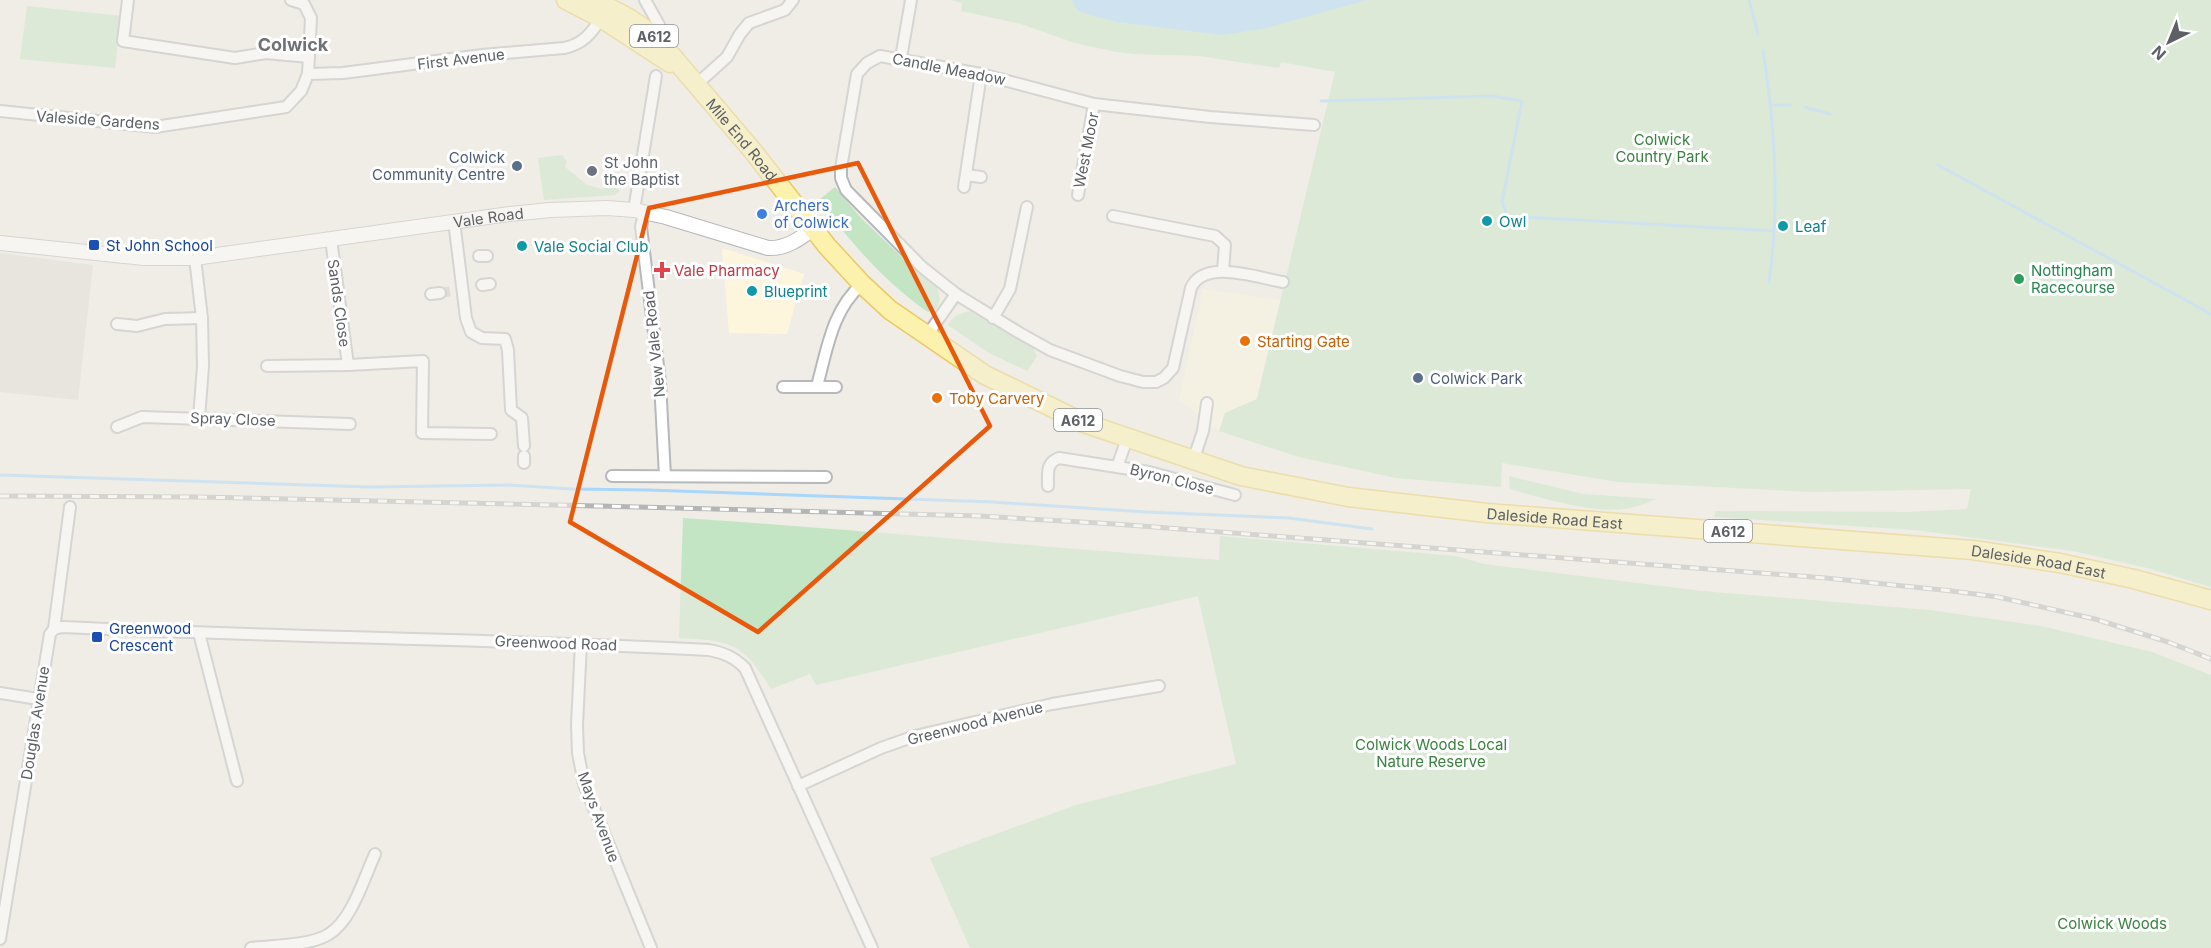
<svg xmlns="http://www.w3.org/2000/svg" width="2211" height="948" font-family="Inter,sans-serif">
<rect width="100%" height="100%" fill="#efede5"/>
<g fill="#fdf6dd">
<path d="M722 248 804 274 787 334 729 333Z"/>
<path d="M1203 289 1280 300 1256 399 1225 413 1219 431 1179 400Z"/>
</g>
<path fill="#dfdcd4" d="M0 253 93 265 78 400 0 392Z"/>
<g fill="#c3e5c4">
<path d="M950 0H2211V587L2147 568 2073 551 1915 530 1714 517 1716 511 1908 512 1967 509 1971 489 1813 492 1618 482 1502 463 1501 487 1396 478 1299 457 1219 431 1225 413 1257 399 1335 72 1281 62 1279 68 1199 56 1134 54 1117 52 1075 43 1021 24 961 11 962 3Z"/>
<path d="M27 6 121 16 115 68 20 59Z"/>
<path d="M562 155 567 162 565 167 587 185 602 189 609 185 620 190 615 195 544 200 538 158Z"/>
<path d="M835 187 862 219 914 269 937 287 940 300 936 309 928 312C888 285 846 239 820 199Z"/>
<path d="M972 311 1033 348 1037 356 1027 371 987 352 948 325C954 315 961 312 972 311Z"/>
<path d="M1509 476 1583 494 1656 499C1649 502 1642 505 1634 507 1598 516 1545 499 1510 489Z"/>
<path d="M683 518C862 530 1040 547 1219 560L1220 536 1456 556 1484 564 1702 591 1929 610 2041 626 2152 652 2211 675V948H970L930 858 1076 805 1236 764 1198 596 816 685 810 674 771 689C742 642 732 641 679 638Z"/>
</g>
<path fill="#a9d6fc" d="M1072 0H1367L1262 29 1221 35 1117 22 1080 12 1075 7Z"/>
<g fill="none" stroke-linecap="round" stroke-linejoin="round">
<g stroke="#a9d6fc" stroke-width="3">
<path d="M1749 0 1758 34"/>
<path d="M1763 50C1775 126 1780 206 1769 282"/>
<path d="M1321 101 1492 96 1522 101 1502 202 1508 216 1774 231"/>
<path d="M1770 105H1790"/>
<path d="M1805 107 1830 114"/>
<path d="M1938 165 2211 314"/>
<path d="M0 475 370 487 509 485 572 489 648 490 993 502 1146 512 1289 518 1372 529"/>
</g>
<path stroke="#cacac5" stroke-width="10" stroke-dasharray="10 5" stroke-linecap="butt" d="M440 293 452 291"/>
<defs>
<g id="minor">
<path d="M128 0 123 41 235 58 266 53 309 57"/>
<path d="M645 0 659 25"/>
<path d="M901 58 911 0"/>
<path d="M308 74 343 73 482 55 564 48C583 44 591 34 601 18"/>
<path d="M697 84 727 57 740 34 749 23 785 10 793 0"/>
<path d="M0 111 155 127 286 107 301 91 308 74 311 18 304 4 291 0"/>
<path d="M966 175 981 177"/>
<path d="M964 187 981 74"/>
<path d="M1078 195 1094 104"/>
<path d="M634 210 656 76"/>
<path d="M644 212 641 227 660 382 665 476"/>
<path d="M1113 216 1215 236 1225 245 1223 271"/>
<path d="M454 221 466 318 471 332 482 338 505 339 508 350 511 410 522 418 524 446"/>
<path d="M331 239 348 365 423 361 422 433 491 434"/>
<path d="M479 256H487"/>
<path d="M195 258 202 318 203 366 199 418"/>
<path d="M1283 282C1258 278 1204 258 1191 288L1173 368 1164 378 1156 382H1143L1120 376 1050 350 1018 332 956 294 922 267 846 190 841 178V168L857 74 867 63 880 56 981 74 1094 104 1210 117 1314 125"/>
<path d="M482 285 490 284"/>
<path d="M431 294 440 293"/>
<path d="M993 318 1010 289 1027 207"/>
<path d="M117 324 137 326 165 319 202 318"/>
<path d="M926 337 956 294"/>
<path d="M267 366 348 365"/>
<path d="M817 386C827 350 832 310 862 284"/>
<path d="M783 387H836"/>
<path d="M117 427 142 417 350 424"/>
<path d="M524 456V463"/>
<path d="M1193 461 1203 431 1207 403"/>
<path d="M1117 467 1127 439"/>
<path d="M612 476 826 477"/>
<path d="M1048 486C1048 472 1046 463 1059 458L1149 472 1235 495"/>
<path d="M54 629 62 627C278 637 494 639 709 650 724 653 734 657 745 668L872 948"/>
<path d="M199 633 237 781"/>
<path d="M581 643 577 725 578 753 584 784 651 948"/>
<path d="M0 693 38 699"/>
<path d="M798 786 881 748 915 736 1052 704 1159 686"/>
<path d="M0 939 50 634 54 629 70 507"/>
<path d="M251 948C272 945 311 946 329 934 352 920 364 878 375 854"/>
</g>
<g id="tertiary">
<path id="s1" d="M0 243 144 258H195L510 214 550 210 607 208 634 210 666 217 768 248C786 249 799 239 813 229"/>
</g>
<g id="primary">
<path d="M566 0 601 18 670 63"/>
<path id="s2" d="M594 0 627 17 655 36 752 150 827 246 862 284 890 310 985 375 1084 423 1241 476 1348 497 1487 513 1973 550 2060 563 2134 579 2211 600"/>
</g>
</defs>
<use href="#minor" stroke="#b6b8bc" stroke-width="14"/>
<use href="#tertiary" stroke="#b6b8bc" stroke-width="16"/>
<use href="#primary" stroke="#ecc961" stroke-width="21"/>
<use href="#minor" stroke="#fff" stroke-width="10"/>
<use href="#tertiary" stroke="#fff" stroke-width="14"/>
<use href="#primary" stroke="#fcf1ad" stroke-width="18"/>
<defs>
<path id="rail" d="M0 496 198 497 598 506 980 516 1115 524 1826 578 1952 591 1998 597 2095 619 2168 642 2211 659"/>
</defs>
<use href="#rail" stroke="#b4b5b5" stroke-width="5"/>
<use href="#rail" stroke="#fff" stroke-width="3" stroke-dasharray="9" stroke-linecap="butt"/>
</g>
<path d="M0 0H2211V948H0ZM858 163 990 426 758 632 570 522 649 208Z" fill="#efede5" fill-opacity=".55" fill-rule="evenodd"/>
<path fill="none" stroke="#e8590c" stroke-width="4.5" stroke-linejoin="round" d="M858 163 990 426 758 632 570 522 649 208Z"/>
<g fill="#5c6f8a" stroke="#fff" stroke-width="2">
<circle cx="517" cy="166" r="6"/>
<circle cx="1418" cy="378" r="6"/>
</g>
<circle fill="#6b7280" stroke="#fff" stroke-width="2" cx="592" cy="171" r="6"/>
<circle fill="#3f7fe0" stroke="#fff" stroke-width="2" cx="762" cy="214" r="6"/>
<g fill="#0f9aa8" stroke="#fff" stroke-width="2">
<circle cx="1487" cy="221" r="6"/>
<circle cx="1783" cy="226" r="6"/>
<circle cx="522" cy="246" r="6"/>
<circle cx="752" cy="291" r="6"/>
</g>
<g fill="#1a4fb4" stroke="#fff" stroke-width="2">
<rect x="88" y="239" width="12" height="12" rx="3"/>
<rect x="91" y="631" width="12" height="12" rx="3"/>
</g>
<path fill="#e0444e" stroke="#fff" stroke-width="2" d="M659 261h6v6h6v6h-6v6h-6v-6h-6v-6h6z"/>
<circle fill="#2e9e5b" stroke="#fff" stroke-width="2" cx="2019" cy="279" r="6"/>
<g fill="#e8710a" stroke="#fff" stroke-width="2">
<circle cx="1245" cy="341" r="6"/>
<circle cx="937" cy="398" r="6"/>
</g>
<g text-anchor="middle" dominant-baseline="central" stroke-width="6" stroke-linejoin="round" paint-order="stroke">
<g fill="#fff" stroke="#8e9093" stroke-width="1.5">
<rect x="630" y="25" width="48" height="22" rx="4.5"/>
<rect x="1054" y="409" width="48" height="22" rx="4.5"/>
<rect x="1704" y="520" width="48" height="22" rx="4.5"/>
</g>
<g font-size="14" font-weight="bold" fill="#5d6165">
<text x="654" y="36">A612</text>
<text x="1078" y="420">A612</text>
<text x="1728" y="531">A612</text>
</g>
<g font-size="15" fill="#5d6165" stroke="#fff">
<text transform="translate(461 59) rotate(-7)">First Avenue</text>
<text transform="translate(949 69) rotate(11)">Candle Meadow</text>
<text transform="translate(98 120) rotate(4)">Valeside Gardens</text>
<text stroke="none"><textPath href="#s2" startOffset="206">Mile End Road</textPath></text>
<text transform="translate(1086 150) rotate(-79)">West Moor</text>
<text stroke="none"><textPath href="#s1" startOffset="492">Vale Road</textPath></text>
<text transform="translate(339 303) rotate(82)">Sands Close</text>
<text transform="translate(654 344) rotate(-96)">New Vale Road</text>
<text transform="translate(233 419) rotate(2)">Spray Close</text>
<text transform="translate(1172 479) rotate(14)">Byron Close</text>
<text stroke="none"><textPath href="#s2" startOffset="1140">Daleside Road East</textPath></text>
<text stroke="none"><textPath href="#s2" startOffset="1626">Daleside Road East</textPath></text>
<text transform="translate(556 643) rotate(2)">Greenwood Road</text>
<text transform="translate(35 723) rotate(-81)">Douglas Avenue</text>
<text transform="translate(975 723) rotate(-14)">Greenwood Avenue</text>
<text transform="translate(599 817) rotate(70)">Mays Avenue</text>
</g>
<g font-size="15" fill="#38823d" stroke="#fff">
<text x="1662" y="139">Colwick<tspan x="1662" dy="17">Country Park</tspan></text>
<text x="1431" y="744">Colwick Woods Local<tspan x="1431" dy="17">Nature Reserve</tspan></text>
<text x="2112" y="923">Colwick Woods</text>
</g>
<g font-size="15" fill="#4e5e75" stroke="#fff" text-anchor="end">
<text x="505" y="157">Colwick<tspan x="505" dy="17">Community Centre</tspan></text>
<text x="1430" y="378" text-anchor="start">Colwick Park</text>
</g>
<g font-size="15" fill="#5b616d" stroke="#fff" text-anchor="start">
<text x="604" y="162">St John<tspan x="604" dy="17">the Baptist</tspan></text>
</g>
<g font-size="15" fill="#366cbe" stroke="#fff" text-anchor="start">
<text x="774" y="205">Archers<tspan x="774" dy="17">of Colwick</tspan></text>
</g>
<g font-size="15" fill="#0d838f" stroke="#fff" text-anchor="start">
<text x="1499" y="221">Owl</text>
<text x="1795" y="226">Leaf</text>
<text x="534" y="246">Vale Social Club</text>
<text x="764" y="291">Blueprint</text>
</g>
<g font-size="15" fill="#164399" stroke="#fff" text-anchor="start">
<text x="106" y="245">St John School</text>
<text x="109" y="628">Greenwood<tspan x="109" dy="17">Crescent</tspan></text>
</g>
<g font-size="15" fill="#be3a42" stroke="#fff" text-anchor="start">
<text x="674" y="270">Vale Pharmacy</text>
</g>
<g font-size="15" fill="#27864d" stroke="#fff" text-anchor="start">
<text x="2031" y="270">Nottingham<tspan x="2031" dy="17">Racecourse</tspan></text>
</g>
<g font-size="15" fill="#c56008" stroke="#fff" text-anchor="start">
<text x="1257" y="341">Starting Gate</text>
<text x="949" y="398">Toby Carvery</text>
</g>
<g font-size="18" font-weight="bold" fill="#6e7277" stroke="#fff">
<text x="293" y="44">Colwick</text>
</g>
</g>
<g transform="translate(2169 42) rotate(223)" stroke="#ffffff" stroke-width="4.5" paint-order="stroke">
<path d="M0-4.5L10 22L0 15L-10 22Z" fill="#5d6165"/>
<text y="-9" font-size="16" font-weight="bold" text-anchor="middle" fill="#5d6165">N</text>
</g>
</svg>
